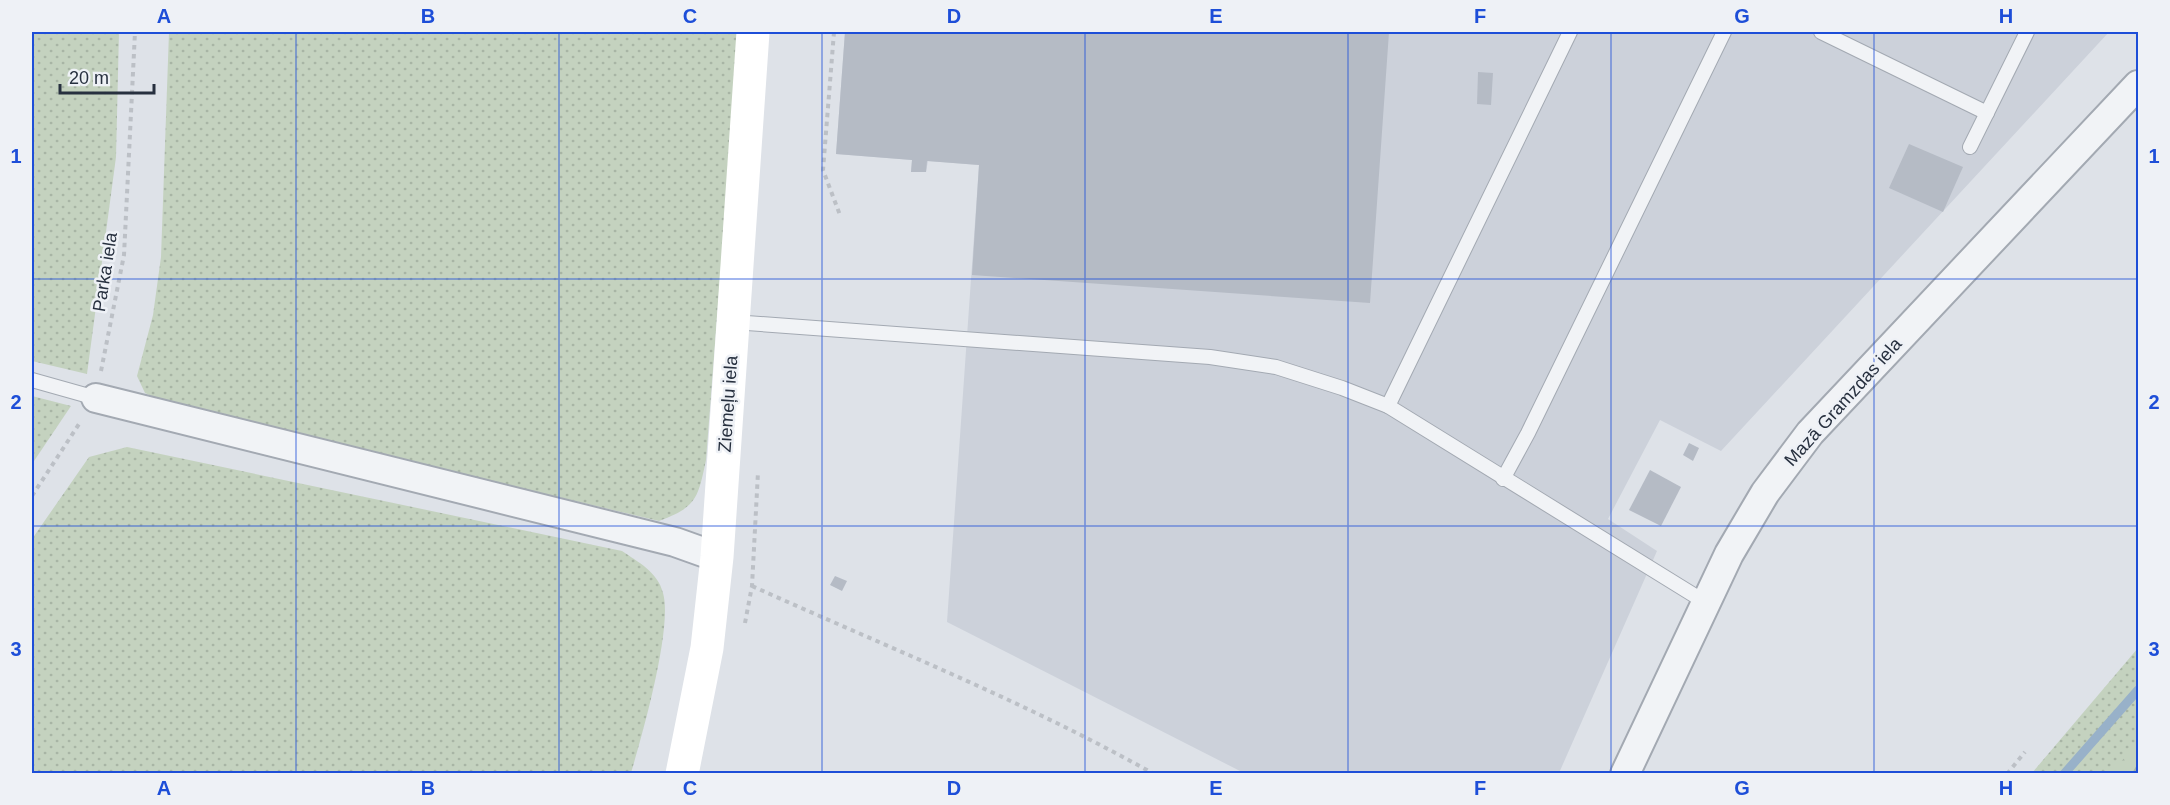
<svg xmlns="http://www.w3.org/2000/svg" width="2170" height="805" font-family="Arial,sans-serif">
<defs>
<pattern id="grass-dots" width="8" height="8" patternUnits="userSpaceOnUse" patternTransform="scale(1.5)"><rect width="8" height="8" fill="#c4d2bf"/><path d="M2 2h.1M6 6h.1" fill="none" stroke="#a8b5a5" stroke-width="1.8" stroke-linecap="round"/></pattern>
<pattern id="forest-firs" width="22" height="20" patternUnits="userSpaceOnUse" patternTransform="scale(1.5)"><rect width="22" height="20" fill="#c4d2bf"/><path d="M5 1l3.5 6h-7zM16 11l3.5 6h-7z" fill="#a8b5a5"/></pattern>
</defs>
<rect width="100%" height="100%" fill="#dee2e8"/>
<path fill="#ccd1da" d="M845 32H2109L1721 451 1660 420 1608 519 1657 551 1559 773H1244L947 622 979 165 928 161 926 172H911L912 160 836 154Z"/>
<g fill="url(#grass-dots)">
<path d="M32 32H119L116 157 87 374 32 361Z"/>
<path d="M169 32H739L706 460C698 498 697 507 659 521L171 405 145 393 137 376 153 315 161 257Z"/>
<path d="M32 396 71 406 32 464Z"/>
<path d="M127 447 622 551C638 562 658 572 663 593 673 627 642 736 631 773H32V539L89 457Z"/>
<path d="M2138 648V773H2032Z"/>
</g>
<path fill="url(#forest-firs)" d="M2138 744V773H2110Z"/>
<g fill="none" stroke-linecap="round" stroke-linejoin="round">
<path stroke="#98b1c9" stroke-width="9" d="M2064 774 2138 690"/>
</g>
<g fill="#b5bbc5">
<path d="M845 32H1389L1370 303 972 275 979 165 927 161 926 172H911L912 160 836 154Z"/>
<path d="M1478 72 1493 73 1491 105 1477 104Z"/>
<path d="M1909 144 1963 167 1943 212 1889 188Z"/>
<path d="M1689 443 1699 448 1693 461 1683 455Z"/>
<path d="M1650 470 1681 487 1661 526 1629 510Z"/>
<path d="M835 576 847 581 842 591 830 585Z"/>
</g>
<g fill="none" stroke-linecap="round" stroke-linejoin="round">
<defs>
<g id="lane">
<path d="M1821 32 1987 113"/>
<path d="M1970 147 2027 32"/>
<path d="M733 322 1210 357 1276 367 1342 388 1388 406 1705 602"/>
<path d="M32 380 96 398"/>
<path d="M1388 406 1570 32"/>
<path d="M1503 479 1528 433 1724 32"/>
</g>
<g id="street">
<path d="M96 398 675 542 717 557"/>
<path d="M1625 774 1729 554 1765 493 1810 433 2138 85"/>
</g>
</defs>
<use href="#lane" stroke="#a3a9b2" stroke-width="16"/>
<use href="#street" stroke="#a3a9b2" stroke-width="32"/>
<g stroke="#bcc0c6" stroke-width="4" stroke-dasharray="4.5 4.5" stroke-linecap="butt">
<path d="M834 32 823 170 840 215"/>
<path d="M101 371 124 255 135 32"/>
<path d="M32 496 81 421"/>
<path d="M752 586C887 647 1024 701 1154 774"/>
<path d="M745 623 752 586 758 472"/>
<path d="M2007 774 2025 752"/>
</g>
<use href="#lane" stroke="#f1f3f6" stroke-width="14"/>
<use href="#street" stroke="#f1f3f6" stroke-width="28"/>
<path stroke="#fff" stroke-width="33" d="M682 774 707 648 717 557 753 32"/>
</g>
<path fill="none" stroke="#1d4ed8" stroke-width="1.5" stroke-opacity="0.55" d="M296 32V774M559 32V774M822 32V774M1085 32V774M1348 32V774M1611 32V774M1874 32V774M32 279H2138M32 526H2138"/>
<g text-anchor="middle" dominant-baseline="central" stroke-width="5" stroke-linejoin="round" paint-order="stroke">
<g font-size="18" fill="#27303f" stroke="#eef1f6">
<text transform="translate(105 272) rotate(-81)">Parka iela</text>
<text transform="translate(1843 402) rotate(-48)">Mazā Gramzdas iela</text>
<text transform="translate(728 404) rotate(-86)">Ziemeļu iela</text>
</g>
</g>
<rect width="2170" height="805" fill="none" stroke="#eef1f6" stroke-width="66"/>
<path d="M60 84v9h94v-9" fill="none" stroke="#27303f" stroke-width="3"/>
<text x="69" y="84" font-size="18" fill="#27303f" stroke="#eef1f6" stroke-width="4.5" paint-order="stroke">20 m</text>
<rect x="33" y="33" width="2104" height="739" fill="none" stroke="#1d4ed8" stroke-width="2"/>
<g font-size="20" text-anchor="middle" font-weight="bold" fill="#1d4ed8">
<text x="164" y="23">A</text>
<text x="428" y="23">B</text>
<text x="690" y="23">C</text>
<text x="954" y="23">D</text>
<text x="1216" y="23">E</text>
<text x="1480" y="23">F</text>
<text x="1742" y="23">G</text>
<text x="2006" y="23">H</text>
<text x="16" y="163">1</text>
<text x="2154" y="163">1</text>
<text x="16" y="409">2</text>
<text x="2154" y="409">2</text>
<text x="16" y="656">3</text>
<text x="2154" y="656">3</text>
<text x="164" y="795">A</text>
<text x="428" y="795">B</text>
<text x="690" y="795">C</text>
<text x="954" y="795">D</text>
<text x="1216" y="795">E</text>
<text x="1480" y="795">F</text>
<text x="1742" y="795">G</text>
<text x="2006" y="795">H</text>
</g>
</svg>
